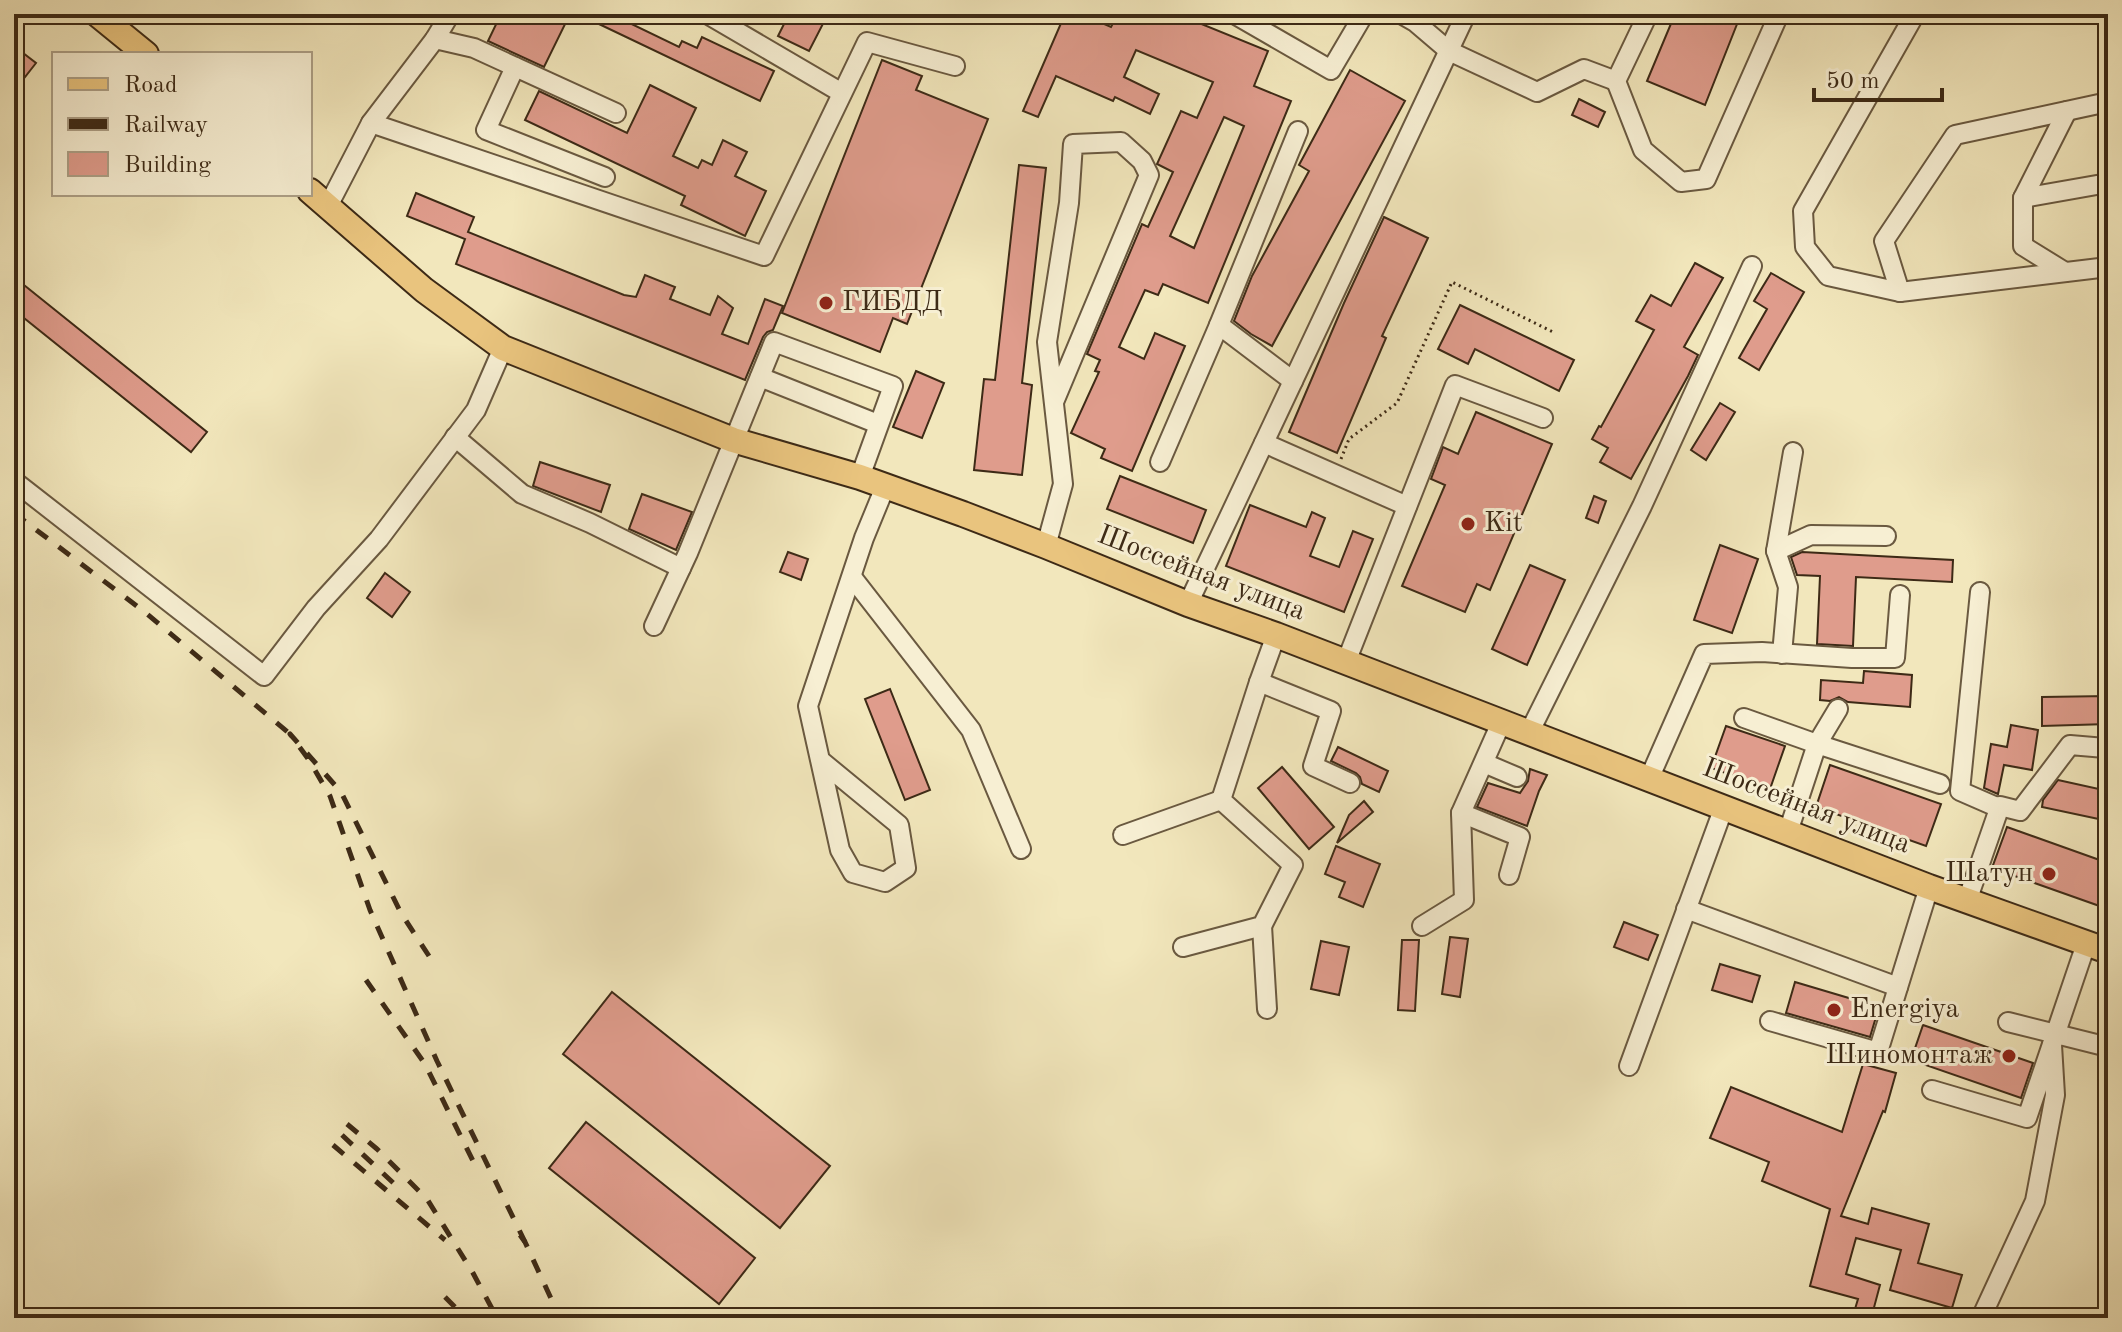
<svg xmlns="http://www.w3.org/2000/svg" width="2122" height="1332" font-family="'Old Standard TT',serif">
<rect width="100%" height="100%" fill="#f2e7bc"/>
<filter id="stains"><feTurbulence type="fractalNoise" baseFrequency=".0025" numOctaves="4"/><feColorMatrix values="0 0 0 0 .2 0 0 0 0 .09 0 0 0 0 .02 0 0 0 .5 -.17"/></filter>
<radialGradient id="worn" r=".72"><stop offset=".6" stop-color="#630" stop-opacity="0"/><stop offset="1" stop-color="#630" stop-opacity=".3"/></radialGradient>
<g fill="#df9c8c" stroke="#3d2a16" stroke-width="2" fill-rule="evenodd">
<path d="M501 14H570L544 67 488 41Z"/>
<path d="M578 14H611L679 47 682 41 697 48 702 37 774 71 760 101Z"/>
<path d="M789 14H828L809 51 778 36Z"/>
<path d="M1065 14H1081L1111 27 1118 14H1177L1268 51 1254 86 1291 101 1208 303 1163 284 1158 295 1145 290 1119 347 1144 359 1155 333 1185 346 1132 471 1101 458 1105 449 1071 433 1099 372 1095 371 1100 360 1087 354 1142 224 1148 227 1173 172 1157 164 1181 111 1197 118 1213 82 1136 50 1124 77 1159 94 1150 114 1115 97 1113 101 1056 76 1038 117 1023 111ZM1224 117 1244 126 1194 248 1170 236Z"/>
<path d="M1675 14H1741L1705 105 1647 81Z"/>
<path d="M14 46 36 63 14 91Z"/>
<path d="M882 60 922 76 916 90 988 119 907 324 893 318 880 352 782 313Z"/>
<path d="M1350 70 1405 101 1272 346 1251 334 1234 321 1252 276 1309 171 1299 165Z"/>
<path d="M650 85 696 108 673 156 698 168 702 160 712 165 723 140 747 152 735 176 766 191 745 236 681 205 685 196 525 120 539 91 627 133Z"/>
<path d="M1579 99 1605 112 1598 127 1572 115Z"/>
<path d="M1019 165 1046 168 1022 383 1032 385 1022 475 974 470 984 379 995 380Z"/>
<path d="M416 193 474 217 468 232 624 295 636 297 645 275 675 287 670 299 710 315 718 296 733 308 722 334 748 344 765 299 783 306 773 330 767 332 763 337 745 380 456 264 465 239 407 216Z"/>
<path d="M1384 217 1428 238 1382 336 1386 338 1337 453 1289 432 1344 303Z"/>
<path d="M1695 263 1723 278 1684 347 1698 355 1688 376 1631 479 1600 462 1608 448 1592 439 1599 426 1601 427 1654 330 1636 321 1651 295 1671 306Z"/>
<path d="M1771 273 1804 292 1759 370 1739 358 1767 309 1754 301Z"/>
<path d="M14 277 207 432 191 452 14 310Z"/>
<path d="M1460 305 1574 360 1559 391 1475 349 1468 364 1438 349Z"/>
<path d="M916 371 944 383 922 438 893 427Z"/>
<path d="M1720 403 1735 412 1706 460 1691 450Z"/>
<path d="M1476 412 1552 444 1490 590 1477 584 1465 612 1402 586 1445 485 1431 479 1443 447 1458 454Z"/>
<path d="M540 462 610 485 601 512 533 486Z"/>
<path d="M1120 476 1206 510 1193 543 1107 509Z"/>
<path d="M642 494 692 512 676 550 629 529Z"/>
<path d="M1594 496 1606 501 1598 523 1586 518Z"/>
<path d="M1250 505 1306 527 1312 512 1325 518 1310 556 1339 567 1353 531 1373 539 1344 612 1226 566Z"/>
<path d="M1720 545 1758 559 1732 633 1694 620Z"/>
<path d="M788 552 808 559 801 580 780 572Z"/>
<path d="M1802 552 1953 560 1952 582 1856 577 1853 646 1817 644 1820 576 1797 575 1791 557Z"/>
<path d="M1530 565 1565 580 1527 665 1492 649Z"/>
<path d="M385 573 410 592 392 617 367 598Z"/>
<path d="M1864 671 1912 675 1910 707 1848 702 1839 697 1830 701 1820 700 1821 680 1863 683Z"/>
<path d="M890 689 930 790 905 800 865 699Z"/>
<path d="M2108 696V724L2042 726V697Z"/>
<path d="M2011 725 2038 730 2032 770 2004 765 1998 794 1984 788 1991 744 2007 747Z"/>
<path d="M1726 726 1785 746 1770 789 1711 768Z"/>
<path d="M1338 747 1388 771 1379 792 1362 784 1360 777 1356 773 1331 761Z"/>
<path d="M1830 765 1941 804 1926 846 1816 807Z"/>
<path d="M1282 767 1334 827 1309 849 1258 788Z"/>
<path d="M1530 769 1547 775 1539 791 1527 826 1477 807 1488 783 1520 793 1528 781Z"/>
<path d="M2058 780 2108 791V821L2042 807 2043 800Z"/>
<path d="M1364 801 1373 812 1337 843 1349 815Z"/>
<path d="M2007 827 2108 863V909L1992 868Z"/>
<path d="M1336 846 1380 864 1363 907 1339 897 1345 882 1325 874Z"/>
<path d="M1624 922 1658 935 1648 960 1614 947Z"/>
<path d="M1450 937 1468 939 1460 997 1442 994Z"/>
<path d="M1402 940H1419L1415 1011 1398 1010Z"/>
<path d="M1321 941 1349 947 1339 995 1311 989Z"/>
<path d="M1720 964 1760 976 1752 1002 1712 990Z"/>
<path d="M1795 982 1879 1007 1870 1037 1786 1013Z"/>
<path d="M612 992 830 1166 780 1228 563 1054Z"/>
<path d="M1923 1025 2033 1063 2021 1098 1911 1060Z"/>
<path d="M1863 1064 1896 1073 1885 1112 1883 1111 1841 1216 1868 1224 1872 1208 1929 1224 1918 1263 1962 1275 1952 1308 1890 1290 1901 1250 1856 1238 1846 1274 1880 1285 1872 1315 1855 1309 1858 1299 1810 1286 1830 1209 1762 1181 1769 1162 1710 1138 1731 1087 1842 1132Z"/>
<path d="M586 1122 755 1258 719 1304 549 1168Z"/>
</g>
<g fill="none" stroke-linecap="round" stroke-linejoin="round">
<defs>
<g id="minor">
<path d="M707 14 842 93"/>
<path d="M1234 14 1331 70 1364 14"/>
<path d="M1401 14 1415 22 1449 51 1537 92 1584 69 1616 81 1648 14"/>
<path d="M1915 14 1803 211 1805 247 1828 276 1900 292 2108 267"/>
<path d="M435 39 474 48 616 113"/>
<path d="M515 67 486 130 605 177"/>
<path d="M1616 81 1643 150 1681 182 1706 179 1779 14"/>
<path d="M371 123 764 256 867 42 955 66"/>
<path d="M2023 198 2108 183"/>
<path d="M328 206 371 123 435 39 450 14"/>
<path d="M2065 272 2023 246V198L2067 111"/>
<path d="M1900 292 1884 241 1955 135 2108 102"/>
<path d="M760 377 878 424"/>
<path d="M1293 381 1219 325 1298 131"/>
<path d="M455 437 522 494 590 523 681 568"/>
<path d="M1264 443 1407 506"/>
<path d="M1160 462 1219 325"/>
<path d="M14 481 264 676 316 608 379 539 476 410 503 348"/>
<path d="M1046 546 1063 484 1047 342 1069 203 1073 144 1121 142 1142 161 1149 175 1054 402"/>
<path d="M1776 551 1811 535 1886 536"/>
<path d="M852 577 971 730 1021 849"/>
<path d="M1980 592 1960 791 1999 808"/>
<path d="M1188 604 1466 14"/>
<path d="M654 626 688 553 774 342 893 386 860 477"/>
<path d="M1782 654 1788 587 1776 551 1793 452"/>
<path d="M1346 662 1455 385 1543 418"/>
<path d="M1259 682 1331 711 1313 766 1350 783"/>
<path d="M1744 718 1817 744 1838 709"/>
<path d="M1529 733 1642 506 1752 266"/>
<path d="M820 760 899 825 906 868 885 882 853 873 840 850 808 706 864 538 885 487"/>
<path d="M1484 763 1517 777"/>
<path d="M1649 779 1704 654 1762 652 1852 658H1895L1900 595"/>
<path d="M1461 813 1520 837 1509 875"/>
<path d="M1788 832 1817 744 1940 784"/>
<path d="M1123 835 1221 800"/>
<path d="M1967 901 2000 806 2020 811 2070 745 2105 748"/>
<path d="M1686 909 1898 987"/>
<path d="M1262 926 1267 1009"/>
<path d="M1422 926 1464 900 1461 813 1501 723"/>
<path d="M1183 947 1262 926 1293 865 1221 800 1259 682 1276 635"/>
<path d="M1770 1021 1878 1052 1929 887"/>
<path d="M2008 1022 2108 1047"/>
<path d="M1629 1066 1724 807"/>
<path d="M1932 1090 2027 1118 2086 944"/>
<path d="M1981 1318 2035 1201 2055 1095 2052 1045"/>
</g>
<g id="major">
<path d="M97 14 146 54"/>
<path d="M310 191 424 290 503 348 733 440 860 477 963 514 1046 546 1188 604 1276 635 1929 887 2108 951"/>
</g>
</defs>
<use href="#minor" stroke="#6a5940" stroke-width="22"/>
<use href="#major" stroke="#3d2a16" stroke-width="28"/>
<path stroke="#3d2a16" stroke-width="3" stroke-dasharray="2 4" stroke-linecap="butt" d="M1341 459 1349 439 1397 403 1452 282 1555 333"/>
<use href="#minor" stroke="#f7efd3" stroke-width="18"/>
<use href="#major" stroke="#e9c47e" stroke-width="24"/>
<g stroke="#3d2a16" stroke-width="5" stroke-dasharray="14 14" stroke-linecap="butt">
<path d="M14 513 146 613 290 734"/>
<path d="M429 956 401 913 341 792 290 734 309 760 330 796 370 910 437 1061 525 1242"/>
<path d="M366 980 425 1064 473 1161"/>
<path d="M347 1124 377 1149 427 1199 473 1273 497 1318"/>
<path d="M342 1135 403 1192"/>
<path d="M333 1145 445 1240"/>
<path d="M520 1235 525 1242 560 1318"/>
<path d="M445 1297 466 1318"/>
</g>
</g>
<g fill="#8f2418" stroke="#f7efd3" stroke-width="3">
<circle cx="826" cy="303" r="8"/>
<circle cx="1468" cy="524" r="8"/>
<circle cx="2049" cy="874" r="8"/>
<circle cx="1834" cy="1010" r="8"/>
<circle cx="2009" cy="1056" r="8"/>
</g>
<g text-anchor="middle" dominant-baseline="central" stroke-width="6" stroke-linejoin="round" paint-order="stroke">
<g font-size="28" fill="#3d2a16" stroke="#f7efd3" text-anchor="start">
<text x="842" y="303">ГИБДД</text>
<text x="1484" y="524">Kit</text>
<text x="2033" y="874" text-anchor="end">Шатун</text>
<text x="1850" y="1010">Energiya</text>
<text x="1993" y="1056" text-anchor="end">Шиномонтаж</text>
</g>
<g font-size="28" fill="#3d2a16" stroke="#f7efd3">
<text transform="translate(1201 574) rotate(21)">Шоссейная улица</text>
<text transform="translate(1806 807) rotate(21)">Шоссейная улица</text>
</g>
</g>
<rect width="2122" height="1332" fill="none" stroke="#f2e7bc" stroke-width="48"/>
<rect x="16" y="16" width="2090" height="1300" fill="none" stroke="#3d2a16" stroke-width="4"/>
<rect x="24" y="24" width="2074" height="1284" fill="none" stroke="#3d2a16" stroke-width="2"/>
<rect x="52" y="52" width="260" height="144" fill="#f7efd3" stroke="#ada087" stroke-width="2"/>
<rect x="68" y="78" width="40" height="12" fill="#e9c47e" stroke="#ada087" stroke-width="2"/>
<text x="124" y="92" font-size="24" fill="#3d2a16">Road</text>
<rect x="68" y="118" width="40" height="12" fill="#3d2a16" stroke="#ada087" stroke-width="2"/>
<text x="124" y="132" font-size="24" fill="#3d2a16">Railway</text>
<rect x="68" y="152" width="40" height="24" fill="#df9c8c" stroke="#ada087" stroke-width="2"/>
<text x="124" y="172" font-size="24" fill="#3d2a16">Building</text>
<path d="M1814 88v12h128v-12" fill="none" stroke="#3d2a16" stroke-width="4"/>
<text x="1826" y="88" font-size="24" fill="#3d2a16" stroke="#f7efd3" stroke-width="6" paint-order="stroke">50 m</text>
<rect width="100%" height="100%" filter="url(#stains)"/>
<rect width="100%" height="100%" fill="url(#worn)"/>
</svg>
